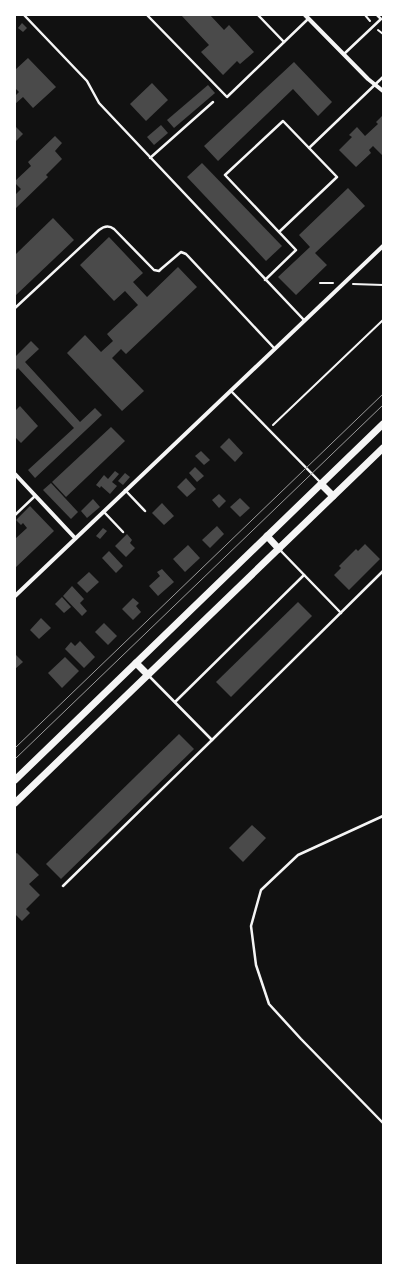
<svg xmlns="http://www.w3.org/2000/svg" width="398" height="1280" font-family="Lato,sans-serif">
<rect width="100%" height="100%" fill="#111"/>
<g fill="#4a4a4a">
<path d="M181 15H210L224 30 229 25 254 52 240 64 237 61 223 75 201 52 209 45Z"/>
<path d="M22 23 27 28 23 32 18 28Z"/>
<path d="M28 58 56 87 33 108 23 97 15 104V96L19 92 15 88V70Z"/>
<path d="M294 62 332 102 318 116 293 89 218 161 204 146Z"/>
<path d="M152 83 168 100 146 121 130 104Z"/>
<path d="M208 85 215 93 174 128 167 120Z"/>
<path d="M383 115V156L373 146 369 150 371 153 356 167 339 150 352 137 349 135 357 127 365 136 378 124 376 122Z"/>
<path d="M161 125 168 133 154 145 147 137Z"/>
<path d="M15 126 23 134 15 142Z"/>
<path d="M55 136 62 143 55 151 62 159 46 175 48 177 15 209V195L21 189 15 183V181L31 166 28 162Z"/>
<path d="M202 163 282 246 266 261 187 177Z"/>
<path d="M348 188 365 206 315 253 327 265 296 295 278 277 310 247 299 235Z"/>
<path d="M53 218 74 240 15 296V255Z"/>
<path d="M109 237 143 273 133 282 147 297 178 267 197 287 126 354 121 349 112 358 144 391 122 411 67 353 85 335 101 352 113 341 107 334 138 305 125 291 114 301 80 265Z"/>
<path d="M31 341 39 349 25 362 80 422 95 408 102 415 35 478 28 470 74 428 18 368 15 371V357Z"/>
<path d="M20 406 38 426 21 443 15 437V411Z"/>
<path d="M111 427 125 441 66 497 52 482Z"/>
<path d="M229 438 243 453 235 462 220 447Z"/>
<path d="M201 451 210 460 204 465 195 456Z"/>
<path d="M195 467 204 476 197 482 189 473Z"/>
<path d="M115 471 119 474 112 482 117 486 110 494 101 486 100 488 96 485 104 475 108 479Z"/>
<path d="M125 473 130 477 123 485 118 481Z"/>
<path d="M186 478 196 489 187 497 177 487Z"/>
<path d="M51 483 78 512 71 519 43 490Z"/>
<path d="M219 494 226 501 219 508 212 500Z"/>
<path d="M240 498 250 508 240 517 230 507Z"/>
<path d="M93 499 100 507 87 518 81 511Z"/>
<path d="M162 503 174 516 164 525 152 513Z"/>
<path d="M30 506 54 531 15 568V539L27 528 23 523 21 525 16 520Z"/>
<path d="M217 526 224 534 210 548 202 540Z"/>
<path d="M103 528 107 531 100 539 96 536Z"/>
<path d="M127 534 132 540 130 543 135 548 126 557 115 546Z"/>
<path d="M365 544 380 559 349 590 334 575 341 568 339 566 356 549 358 551Z"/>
<path d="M188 545 200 558 185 572 173 559Z"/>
<path d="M109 551 123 566 116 573 102 558Z"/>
<path d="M162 569 174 582 158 596 149 586 160 576 157 572Z"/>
<path d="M89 572 99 582 87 593 77 583Z"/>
<path d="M72 586 84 599 80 603 87 611 82 616 63 596Z"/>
<path d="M62 597 71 607 64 613 55 604Z"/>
<path d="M133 598 139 603 136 606 141 612 133 620 122 609Z"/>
<path d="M298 602 312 616 231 697 216 682Z"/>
<path d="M41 618 51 628 39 639 30 630Z"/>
<path d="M104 623 117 636 108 645 95 632Z"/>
<path d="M80 641 95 657 84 668 65 649 71 642 75 646Z"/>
<path d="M15 654 23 662 15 669Z"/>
<path d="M65 657 79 671 62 688 48 673Z"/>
<path d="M179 734 194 749 61 879 46 864Z"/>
<path d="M252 825 266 838 243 862 229 848Z"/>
<path d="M17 853 39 875 29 884 40 895 26 909 30 913 22 921 15 914V854Z"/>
</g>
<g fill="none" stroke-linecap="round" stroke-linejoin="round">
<g stroke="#f5f5f5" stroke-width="2">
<path d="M365 15 370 21"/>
<path d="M378 30 383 34"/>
<path d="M320 283H333"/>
<path d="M353 284 383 285"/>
<path d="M273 425 383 320"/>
</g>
<g stroke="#f5f5f5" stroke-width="2.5">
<path d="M24 15 87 81 99 103 304 320"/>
<path d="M147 15 227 97 308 19"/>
<path d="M258 15 284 42"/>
<path d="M344 54 381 19 377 15"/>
<path d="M309 148 383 77"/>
<path d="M150 158 213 102"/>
<path d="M265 280 296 250 225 175 283 121 337 177 279 232"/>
<path d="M15 308 99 230C104 226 109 225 114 229L154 270 159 271 161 269 181 252 186 254 274 348"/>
<path d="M231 391 321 483"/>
<path d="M125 490 145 511"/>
<path d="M104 512 123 532"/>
<path d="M15 515 35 496"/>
<path d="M280 550 341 613"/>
<path d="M175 702 304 575"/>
<path d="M212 740 383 571"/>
<path d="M383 816 298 855 261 890 251 926 256 965 269 1004 301 1039 383 1123"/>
<path d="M63 886 212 740 148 675"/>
</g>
<g stroke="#f5f5f5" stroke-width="4">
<path d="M305 15 368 79 383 91"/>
<path d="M15 474 75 538"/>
<path d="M15 596 383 246"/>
</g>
<g stroke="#f5f5f5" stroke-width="7">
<path d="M321 484 333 496"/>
<path d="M267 536 279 549"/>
<path d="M136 663 148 675"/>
<path d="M15 780 383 424"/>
<path d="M15 803 383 448"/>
</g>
<g stroke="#9a9a9a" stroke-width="1">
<path d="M15 748 383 394"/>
<path d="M15 759 383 405"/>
</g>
</g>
<rect width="398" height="1280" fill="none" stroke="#ffffff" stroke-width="32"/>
</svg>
